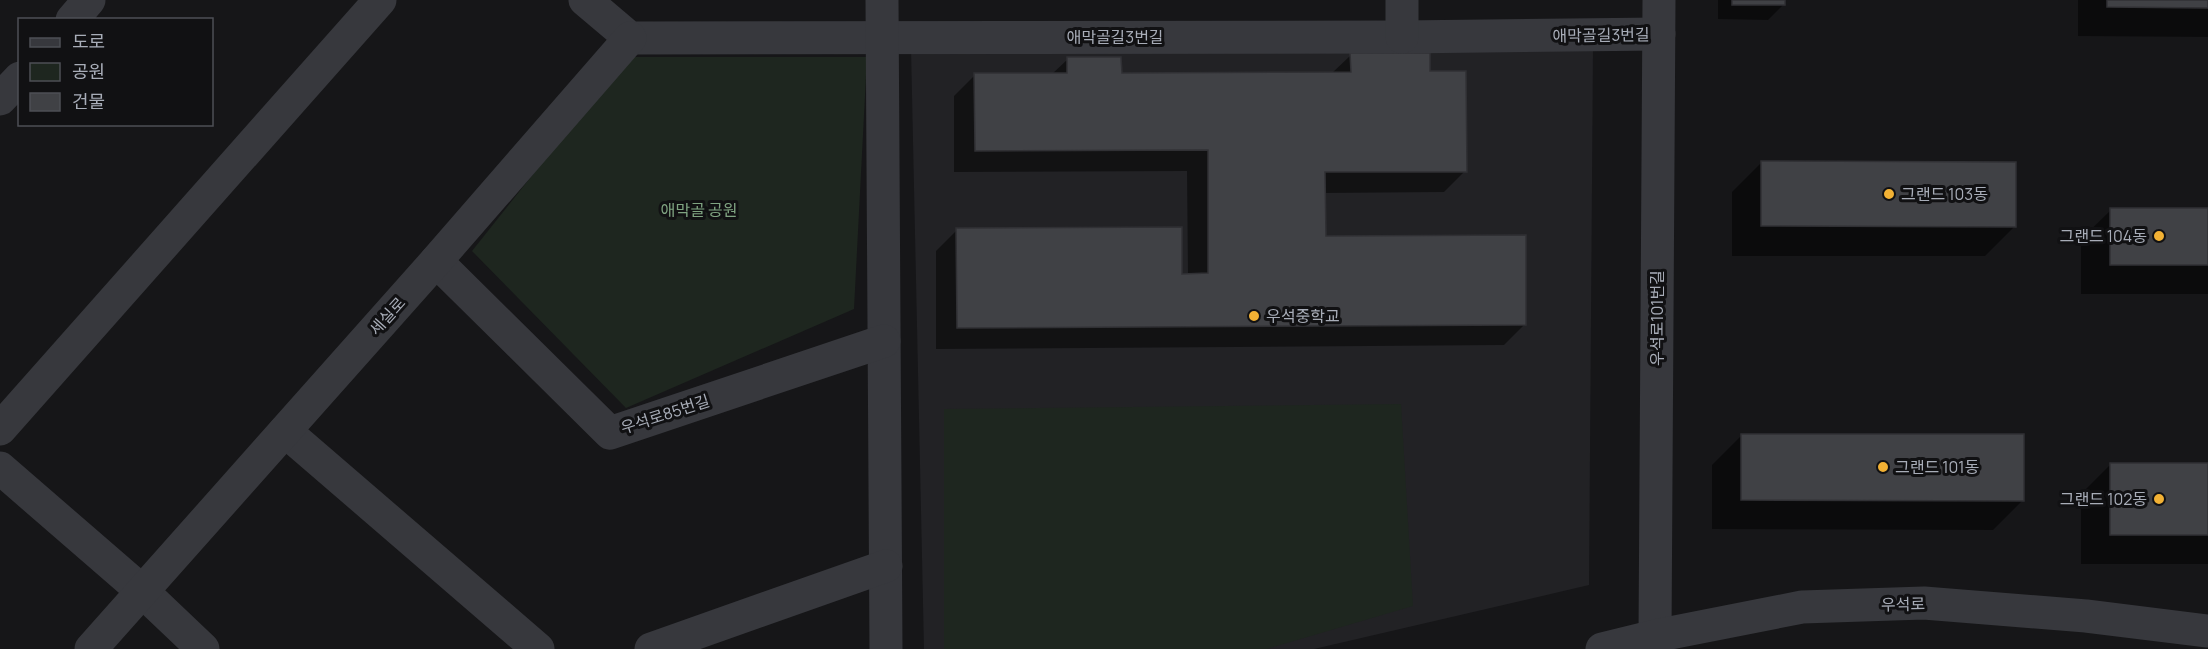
<svg xmlns="http://www.w3.org/2000/svg" width="2208" height="649" font-family="Manrope,'Noto Sans KR',sans-serif">
<rect width="100%" height="100%" fill="#161618"/>
<path fill="#222225" d="M1593 46 1589 585 1314 649H924L911 48Z"/>
<g fill="#1e261f">
<path d="M626 57H867L854 309 626 408 472 251Z"/>
<path d="M1401 404 1413 606 1267 649H944V409Z"/>
</g>
<g fill="#0007">
<path d="M1718 0H1783V5L1768 20 1718 19Z"/>
<path d="M2078 0H2208V37L2078 36Z"/>
<path d="M1351 55 1428 72 1465 171 1444 192 1324 193V238L1525 324 1504 345 936 349V251L957 230 1188 275 1187 171 954 172V96L975 75 1052 74 1068 59 1120 74 1332 73Z"/>
<path d="M1762 162 2015 226 1985 256H1732V192Z"/>
<path d="M2111 210H2208V294H2081V239Z"/>
<path d="M1742 435 2022 501 1993 530 1712 529V465Z"/>
<path d="M2110 465H2208V564H2081V494Z"/>
</g>
<g fill="#404145" stroke="#303034" stroke-width="1.5">
<rect x="1732" y="0" width="53" height="5"/>
<path d="M2107 0H2208V8L2107 7Z"/>
<path d="M1350 53H1430V71H1466L1467 172H1325L1326 236 1526 235V325L957 328 956 228 1182 227V274L1208 273V150L975 151 974 73H1067V57H1121L1122 73 1351 72Z"/>
<path d="M1761 161 2016 162V227L1761 226Z"/>
<rect x="2110" y="208" width="98" height="57"/>
<path d="M1741 434H2024V501L1741 500Z"/>
<rect x="2110" y="463" width="98" height="72"/>
</g>
<g fill="none" stroke-linecap="round" stroke-linejoin="round">
<g stroke="#37383d" stroke-width="33">
<path d="M585 0 630 38 1402 37 1659 34"/>
<path d="M882 0 886 649"/>
<path d="M1402 0V37"/>
<path d="M72 20 89 0"/>
<path d="M0 99 20 78"/>
<path d="M436 261 610 433 884 341"/>
<path d="M0 429 380 0"/>
<path d="M285 431 538 649"/>
<path d="M0 468 142 591 203 649"/>
<path d="M1655 636 1659 0"/>
<path d="M91 649 436 261 630 38"/>
<path d="M651 649 886 566"/>
<path d="M1602 649 1655 636 1802 607 1924 603 2086 616 2208 631"/>
</g>
</g>
<g fill="#f2b134" stroke="#111113" stroke-width="2">
<circle cx="1889" cy="194" r="6"/>
<circle cx="2159" cy="236" r="6"/>
<circle cx="1254" cy="316" r="6"/>
<circle cx="1883" cy="467" r="6"/>
<circle cx="2159" cy="499" r="6"/>
</g>
<g text-anchor="middle" dominant-baseline="central" stroke-width="6" stroke-linejoin="round" paint-order="stroke">
<g font-size="16" fill="#a8adb8" stroke="#111113">
<text transform="translate(1601 35) rotate(-1)">애막골길3번길</text>
<text x="1115" y="37">애막골길3번길</text>
<text transform="translate(387 316) rotate(-48)">세실로</text>
<text transform="translate(1657 318) rotate(-90)">우석로101번길</text>
<text transform="translate(665 414) rotate(-18)">우석로85번길</text>
<text transform="translate(1903 604) rotate(-1)">우석로</text>
</g>
<g font-size="16" fill="#a8adb8" stroke="#111113" text-anchor="start">
<text x="1901" y="194">그랜드 103동</text>
<text x="2147" y="236" text-anchor="end">그랜드 104동</text>
<text x="1266" y="316">우석중학교</text>
<text x="1895" y="467">그랜드 101동</text>
<text x="2147" y="499" text-anchor="end">그랜드 102동</text>
</g>
<g font-size="16" fill="#7fa381" stroke="#111113">
<text x="699" y="210">애막골 공원</text>
</g>
</g>
<rect x="18" y="18" width="195" height="108" fill="#111113" stroke="#4d4f55" stroke-width="1.5"/>
<rect x="30" y="38" width="30" height="9" fill="#37383d" stroke="#4d4f55" stroke-width="1.5"/>
<text x="72" y="48" font-size="18" fill="#a8adb8">도로</text>
<rect x="30" y="63" width="30" height="18" fill="#1e261f" stroke="#4d4f55" stroke-width="1.5"/>
<text x="72" y="78" font-size="18" fill="#a8adb8">공원</text>
<rect x="30" y="93" width="30" height="18" fill="#404145" stroke="#4d4f55" stroke-width="1.5"/>
<text x="72" y="108" font-size="18" fill="#a8adb8">건물</text>
</svg>
